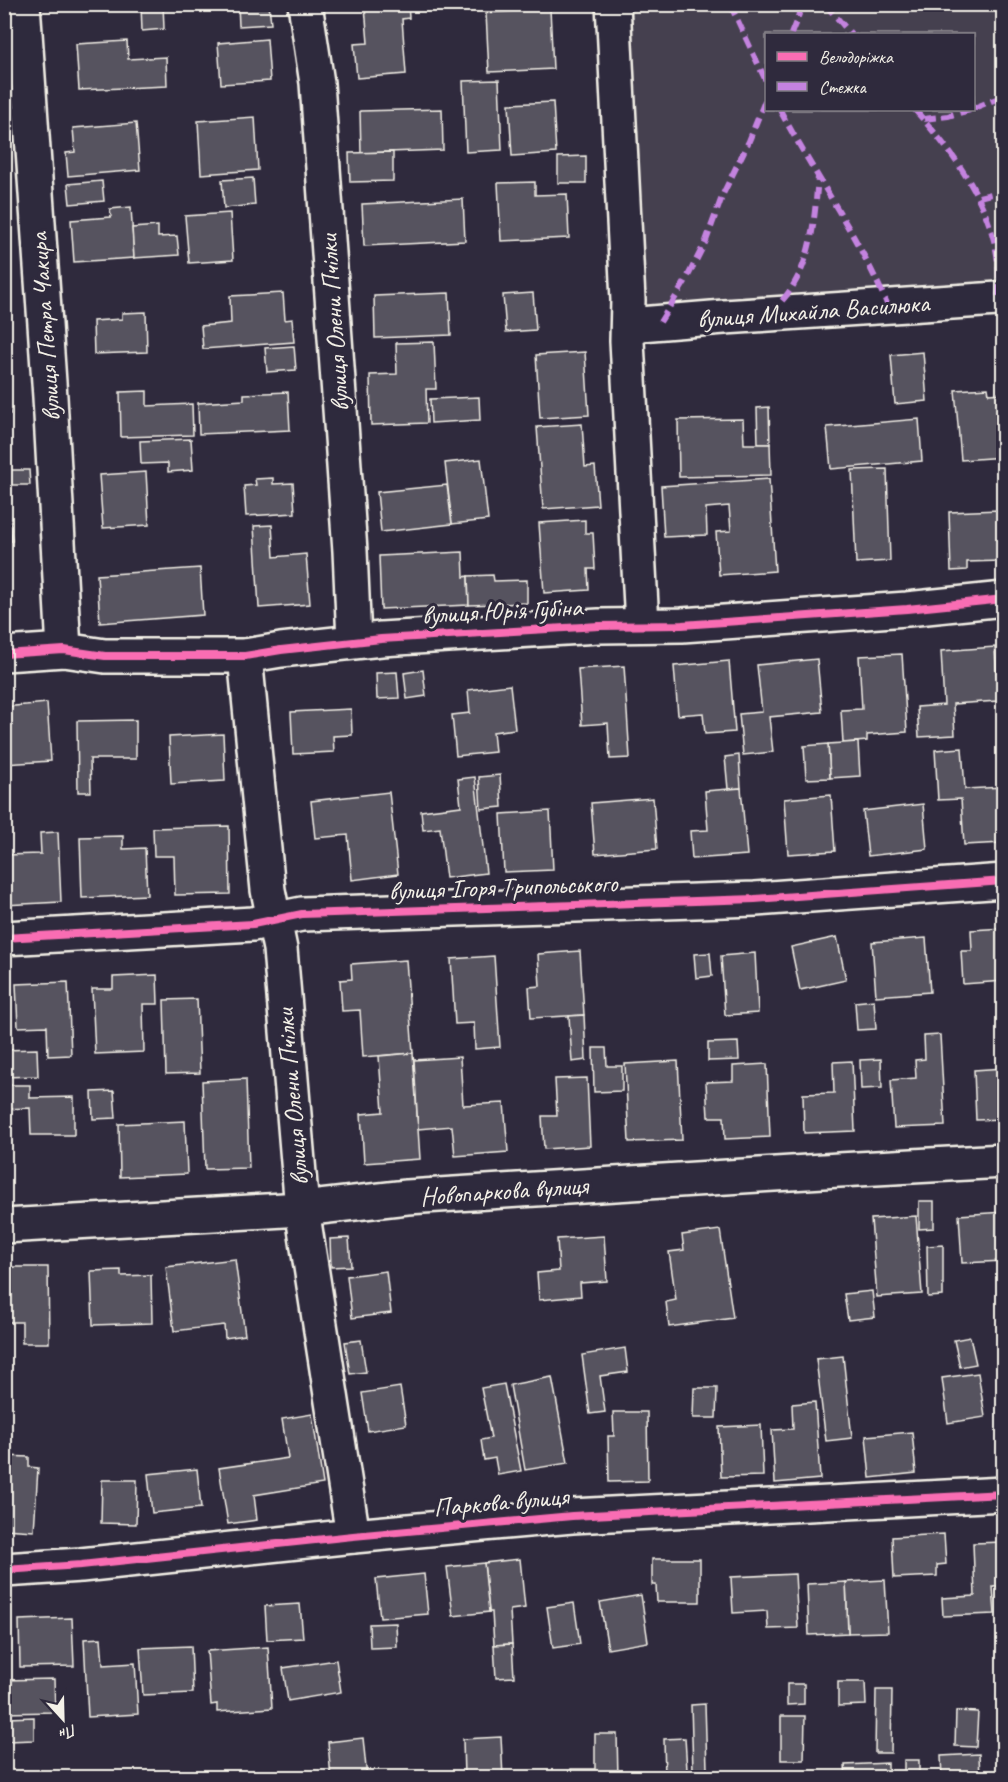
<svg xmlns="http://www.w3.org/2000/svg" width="1008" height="1782" font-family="Caveat,sans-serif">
<rect width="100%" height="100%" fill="#2f2a3d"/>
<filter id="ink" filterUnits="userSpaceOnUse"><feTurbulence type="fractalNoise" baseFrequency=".0167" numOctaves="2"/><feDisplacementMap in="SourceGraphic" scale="12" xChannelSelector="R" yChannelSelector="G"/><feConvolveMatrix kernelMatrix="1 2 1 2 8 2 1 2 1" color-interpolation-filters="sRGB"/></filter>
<g filter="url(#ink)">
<path fill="#454050" stroke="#9c989c" stroke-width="1.5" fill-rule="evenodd" d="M624 5H1003V292L653 314 642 306ZM766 34H974V110H766Z"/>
<g fill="#56525f" stroke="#f4f1e8" stroke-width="1.5">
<path d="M141 4H163L164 29 142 31Z"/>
<path d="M238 4H269L271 24 239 26Z"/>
<path d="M408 4 409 18 402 19 406 74 357 78 354 44 368 43 365 7Z"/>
<path d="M449 4H469L466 8 449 11Z"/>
<path d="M550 9 553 69 489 72 486 13Z"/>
<path d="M267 39 270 81 221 84 218 43Z"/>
<path d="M127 41 128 59 166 57 167 86 79 90 76 44Z"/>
<path d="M499 80 502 150 466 152 463 81Z"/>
<path d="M553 102 556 153 512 156 509 104Z"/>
<path d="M442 109 443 150 361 153 360 111Z"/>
<path d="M255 117 258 170 201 174 198 121Z"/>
<path d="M136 123 140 170 68 176 66 153 75 152 73 128Z"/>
<path d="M393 152V181L350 182 349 153Z"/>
<path d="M586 156V183H558V157Z"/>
<path d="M253 178 255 205 224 208 222 180Z"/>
<path d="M102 181 104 201 70 204 68 184Z"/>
<path d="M535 182V195L567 194 569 238 501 241 498 183Z"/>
<path d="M463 199 465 241 364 246 362 204Z"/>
<path d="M131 207 134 258 74 262 71 220 111 217 110 209Z"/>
<path d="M230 213 233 260 189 263 185 216Z"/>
<path d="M158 226V237L177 236 179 255 134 258 132 228Z"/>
<path d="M283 293 285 320 292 319 294 342 203 349 201 326 231 323 230 296Z"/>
<path d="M449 293 451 335 375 338 374 296Z"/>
<path d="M533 293 536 330 506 332 503 295Z"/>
<path d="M146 312 147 352 94 354 93 321 122 319V313Z"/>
<path d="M434 342 436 389H426L427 423 371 425 370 375 397 374 396 343Z"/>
<path d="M294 346 296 370 267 372 265 348Z"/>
<path d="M585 352 589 415 540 418 536 355Z"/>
<path d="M923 352 927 401 895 404 891 355Z"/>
<path d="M4 381H8L9 398H4Z"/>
<path d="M988 388 989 394 1004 393V457L961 460 955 390Z"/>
<path d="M147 391V406L192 404 193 435 121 437 120 392Z"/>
<path d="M288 392 290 430 199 434 198 403 244 400V394Z"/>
<path d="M479 397 480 420 431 423 430 399Z"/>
<path d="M4 398H9L10 414H4Z"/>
<path d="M769 407 770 444H758L757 408Z"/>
<path d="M743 419 744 444H770L771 475 679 477 678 420Z"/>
<path d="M919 419 922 461 831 469 827 427Z"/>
<path d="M582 424 585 467 595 466 598 505 543 509 537 427Z"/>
<path d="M191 439 193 470 168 472V463L141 464 140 441Z"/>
<path d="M481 459 488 520 452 524 445 463Z"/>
<path d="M887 469 890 561 856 563 852 470Z"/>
<path d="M4 470H29L30 485H4Z"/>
<path d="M146 472 149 525 103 528 99 475Z"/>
<path d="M273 478V484L293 483 295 513 246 516 244 486 256 485 255 479Z"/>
<path d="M769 479 775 571 719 575 716 532 731 531 729 506 706 508 707 535 664 537 661 486Z"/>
<path d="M447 485 452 524 381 532 377 492Z"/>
<path d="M8 500 12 541 4 542V501Z"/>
<path d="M999 510 1001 561 967 562V570L951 571 949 512Z"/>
<path d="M585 520V533H593L595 569H588L589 590 544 593 539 523Z"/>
<path d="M272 525 274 557 306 554 310 604 259 608 254 526Z"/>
<path d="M463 552 464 577 468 576 469 605 381 609 379 556Z"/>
<path d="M200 568 203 615 100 623 97 575Z"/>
<path d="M493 575 494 581 527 580V603L469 605 468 576Z"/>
<path d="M995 647 998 701 953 704 955 735 919 737 917 707 944 705 941 651Z"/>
<path d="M902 654 907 732 867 735V741L843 743 841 710 862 709 859 656Z"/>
<path d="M817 659 822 712 769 717 773 752 743 755 739 714 762 712 757 665Z"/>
<path d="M729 661 735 732 705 734 703 713 678 715 674 666Z"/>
<path d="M624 666 630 758 610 759 608 723 582 725 578 669Z"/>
<path d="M423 670 426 696 407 699 404 673Z"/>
<path d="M397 672 399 698 377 699 376 673Z"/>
<path d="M510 685 515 729 493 732 495 752 456 756 452 715 470 713 468 690Z"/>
<path d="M47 703 51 761 4 764V707Z"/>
<path d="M351 709 352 735 333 736 334 752 293 754 291 712Z"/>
<path d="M136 720V759H90L91 792H78L77 721Z"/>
<path d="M223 734 225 781 171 784 169 737Z"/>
<path d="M858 742 860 776 830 778 828 744Z"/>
<path d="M828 744 830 778 806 779 804 746Z"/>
<path d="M962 748 965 789 1004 787V843L964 845 961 799 938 800 935 750Z"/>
<path d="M739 755 741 788 728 789 725 757Z"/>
<path d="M500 775 502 807 481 809 479 777Z"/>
<path d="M475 777 486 873 446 878 440 828 423 830 421 811 461 806 458 779Z"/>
<path d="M741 788 747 855 692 859 690 831 708 830 705 791Z"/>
<path d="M389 792 398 874 352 880 348 835 315 838 311 801Z"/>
<path d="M831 795 835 851 788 854 784 799Z"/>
<path d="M653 798 657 849 595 854 591 803Z"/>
<path d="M923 804 927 849 868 856 863 811Z"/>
<path d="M550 811 553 870 504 872 501 814Z"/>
<path d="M229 826 230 894 175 895 174 856H154L153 828Z"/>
<path d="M58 832 61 902 4 905V855L41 854 40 833Z"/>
<path d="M123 836V849L145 848 147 895 82 898 80 837Z"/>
<path d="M1004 928V981L963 984 961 951H972L971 930Z"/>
<path d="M837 937 846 980 800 990 791 947Z"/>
<path d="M926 938 930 992 876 996 872 942Z"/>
<path d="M580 951 584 1015 531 1018 529 987 540 986 538 954Z"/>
<path d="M710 953 712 976 696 978 694 954Z"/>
<path d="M755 953 758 1013 725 1015 721 956Z"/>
<path d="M494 956 500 1047 475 1049 474 1023 455 1024 451 959Z"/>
<path d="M406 960 413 1053 363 1057 360 1010 342 1011 340 980 352 979 351 964Z"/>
<path d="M157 975 158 1004H143L144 1052 95 1054 92 989H113V977Z"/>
<path d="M68 982 71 1055 48 1056 47 1026 18 1027 16 984Z"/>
<path d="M197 999 200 1073 166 1074 164 1000Z"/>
<path d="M874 1000 876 1029 857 1030 855 1002Z"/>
<path d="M584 1015 586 1060 572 1062 569 1016Z"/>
<path d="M940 1035 945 1126 894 1128 891 1080 916 1078 915 1060 925 1059 924 1036Z"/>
<path d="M738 1042 739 1060 708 1061V1043Z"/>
<path d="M593 1048H606L607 1066H622V1091L594 1092Z"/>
<path d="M37 1049 38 1076 4 1077V1050Z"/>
<path d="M413 1053 420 1159 364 1163 361 1114 383 1112 379 1056Z"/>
<path d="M460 1057 463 1105 504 1103 508 1152 455 1156 452 1126 418 1129 414 1060Z"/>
<path d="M881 1059 882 1088 861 1089 860 1060Z"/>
<path d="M678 1061 682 1140 629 1142 625 1064Z"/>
<path d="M852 1061 855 1131 804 1133 803 1094 834 1093 833 1062Z"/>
<path d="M767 1064 770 1137 725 1139 724 1117H708L706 1082 733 1081V1066Z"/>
<path d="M1004 1068V1119L976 1120 974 1070Z"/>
<path d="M587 1078 590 1146 544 1149 542 1116H557L555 1079Z"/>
<path d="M246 1079 249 1168 205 1169 202 1081Z"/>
<path d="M4 1085H30V1098L74 1097V1135H31L30 1108 4 1109Z"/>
<path d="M114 1091 116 1118 93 1119 92 1092Z"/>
<path d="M185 1121 187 1174 120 1177 119 1124Z"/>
<path d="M919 1201H934V1228L919 1229Z"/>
<path d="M1004 1212V1261L962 1263 959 1215Z"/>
<path d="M916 1216 922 1294 877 1297 871 1219Z"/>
<path d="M720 1230 733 1318 669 1327 666 1302 676 1300 669 1252 684 1250 682 1235Z"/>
<path d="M604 1236 607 1281 580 1283 581 1296 539 1300 537 1273 559 1271 557 1239Z"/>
<path d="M349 1238 351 1266 331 1267 330 1239Z"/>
<path d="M943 1245V1296L928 1297 927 1246Z"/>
<path d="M235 1259 245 1335 225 1338 224 1325 174 1331 166 1267Z"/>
<path d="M4 1267H48L49 1343H22V1322H4Z"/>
<path d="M121 1270V1276L151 1275 152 1323 93 1325 91 1271Z"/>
<path d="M386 1271 391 1313 352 1318 347 1276Z"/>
<path d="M872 1291 875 1317 848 1320 844 1294Z"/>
<path d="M970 1337 976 1364 960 1367 954 1340Z"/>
<path d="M361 1340 366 1372 350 1374 345 1342Z"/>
<path d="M625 1348 628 1372 600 1376 605 1412 590 1414 582 1355Z"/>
<path d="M843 1356 852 1438 826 1441 816 1359Z"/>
<path d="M978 1373 985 1417 948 1423 942 1378Z"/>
<path d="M552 1377 568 1463 525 1470 510 1385Z"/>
<path d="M504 1384 521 1471 498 1475 495 1458 484 1460 481 1440 491 1438 481 1388Z"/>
<path d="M400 1387 406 1425 368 1431 362 1393Z"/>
<path d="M694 1388H717L716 1418H693Z"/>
<path d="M815 1402 820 1479 775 1483 772 1430 793 1429 792 1404Z"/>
<path d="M613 1412H647L648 1481 609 1482 608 1436H614Z"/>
<path d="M312 1414 323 1484 254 1495 257 1520 228 1524 219 1468 288 1458 282 1419Z"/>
<path d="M761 1425 763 1476 721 1477 719 1427Z"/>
<path d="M912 1432 916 1473 870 1478 866 1436Z"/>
<path d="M4 1456 29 1457V1467L38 1468 34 1531 4 1529Z"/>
<path d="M197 1469 201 1508 152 1513 148 1474Z"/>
<path d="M102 1480H137L136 1524 101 1523Z"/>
<path d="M944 1534 946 1564 937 1565V1576L894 1578 892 1537Z"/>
<path d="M1004 1542V1586L993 1587 995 1614 943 1616 942 1598 975 1596 973 1543Z"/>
<path d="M520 1559 525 1608 510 1610 512 1644 494 1645 492 1612H489L484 1563Z"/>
<path d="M652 1559H700V1602H657L656 1585H652Z"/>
<path d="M484 1563 489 1612 453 1616 447 1567Z"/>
<path d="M424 1574 428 1614 380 1618 376 1579Z"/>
<path d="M795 1574 798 1628 768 1629 767 1611 733 1613 731 1577Z"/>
<path d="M885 1580 888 1632 848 1633 846 1582Z"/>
<path d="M846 1582 848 1633 809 1635 807 1584Z"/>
<path d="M641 1595 648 1642 608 1649 600 1602Z"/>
<path d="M574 1603 580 1644 553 1648 547 1607Z"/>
<path d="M300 1604 303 1638 267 1640 265 1606Z"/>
<path d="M72 1618 74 1666 20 1667 19 1620Z"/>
<path d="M396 1623 397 1647 370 1648 369 1624Z"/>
<path d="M101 1638 103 1665 135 1663 138 1714 88 1717 84 1639Z"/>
<path d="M512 1644 514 1677 496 1678 494 1645Z"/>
<path d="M191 1646 193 1693 143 1695 140 1648Z"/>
<path d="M268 1647 272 1708 217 1712V1704L211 1705 207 1651Z"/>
<path d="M336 1660 341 1692 288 1701 283 1668Z"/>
<path d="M54 1679 55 1712 4 1713V1680Z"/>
<path d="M838 1682H865L866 1705 838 1706Z"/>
<path d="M787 1684H804V1704L787 1705Z"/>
<path d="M876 1690H892L891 1753H875Z"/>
<path d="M705 1704 707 1769 693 1770 691 1705Z"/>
<path d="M956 1711 978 1712 976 1747 955 1746Z"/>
<path d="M781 1716H805L804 1760H781Z"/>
<path d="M34 1717V1740L8 1741V1718Z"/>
<path d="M595 1734H617L618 1778H571V1769H595Z"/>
<path d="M501 1737 503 1778H488V1776L464 1777 463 1739Z"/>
<path d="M363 1738 367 1778H331L328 1742Z"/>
<path d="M685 1738 687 1770H700V1778H665L664 1739Z"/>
<path d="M979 1754 980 1778H942L941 1756Z"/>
<rect x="904" y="1760" width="15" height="18"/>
<path d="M888 1763V1778H846L845 1765Z"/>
<path d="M229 1773V1778H207L206 1774Z"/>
<rect x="106" y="1775" width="34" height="3"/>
</g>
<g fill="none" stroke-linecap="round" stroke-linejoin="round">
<defs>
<g id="minor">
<path d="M23 4 50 397 64 650"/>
<path d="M305 4 317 83 350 551 354 641"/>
<path d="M613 4 628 300 627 341 642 625"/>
<path d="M628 325 724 317 998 299"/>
<path d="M4 654 64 650 105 656H245L281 650 381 639 599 626 682 625 907 609 1004 599"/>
<path d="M245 656 268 890 280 949 302 1209 353 1536"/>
<path d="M4 938 253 924 302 914 755 899 1004 881"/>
<path d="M4 1226 302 1209 407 1197 839 1170 1004 1161"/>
<path d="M4 1570 81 1565 353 1536 572 1516 1004 1494"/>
</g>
</defs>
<use href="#minor" stroke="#f4f1e8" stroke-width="38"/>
<use href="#minor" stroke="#2f2a3d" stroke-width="33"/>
<g stroke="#c483df" stroke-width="6" stroke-dasharray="12 6" stroke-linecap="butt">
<path d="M730 4 766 81"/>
<path d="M825 4 851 34"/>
<path d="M791 34 803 4"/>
<path d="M974 108 1004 96"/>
<path d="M780 110C815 176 859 237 888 306"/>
<path d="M915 110C956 156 994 207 999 271 1000 280 999 290 998 299"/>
<path d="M924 119 948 116 970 110"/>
<path d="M979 197 1004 191"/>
<path d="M770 314C779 304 788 295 794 284 813 253 815 212 818 177"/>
<path d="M660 322 685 282 706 241 723 194 749 141 766 98"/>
</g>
<defs>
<g id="cycleway">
<path d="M4 654 64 650 105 656H245L281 650 381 639 599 626 682 625 907 609 1004 599"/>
<path d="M4 938 253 924 302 914 755 899 1004 881"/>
<path d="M4 1570 81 1565 353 1536 572 1516 1004 1494"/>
</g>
</defs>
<use href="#cycleway" stroke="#2f2a3d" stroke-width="11"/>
<use href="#cycleway" stroke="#f96db3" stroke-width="8"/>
</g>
</g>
<g text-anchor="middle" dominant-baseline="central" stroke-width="6" stroke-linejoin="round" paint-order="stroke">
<g font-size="26" fill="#f4f1e8" stroke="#2f2a3d">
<text transform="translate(813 311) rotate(-4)">вулиця Михайла Василюка</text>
<text transform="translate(334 323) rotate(-94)">вулиця Олени Пчілки</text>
<text transform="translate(45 327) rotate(-94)">вулиця Петра Чакира</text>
<text transform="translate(502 611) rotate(-3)">вулиця Юрія Губіна</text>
<text transform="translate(503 887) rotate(-2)">вулиця Ігоря Трипольського</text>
<text transform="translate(292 1097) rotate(-95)">вулиця Олени Пчілки</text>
<text transform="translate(504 1191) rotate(-4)">Новопаркова вулиця</text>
<text transform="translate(501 1502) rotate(-5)">Паркова вулиця</text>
</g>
</g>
<rect width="1008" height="1782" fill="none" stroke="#2f2a3d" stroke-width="24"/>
<rect x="12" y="12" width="984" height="1758" fill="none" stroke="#f4f1e8" stroke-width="2" filter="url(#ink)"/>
<rect x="765" y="33" width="210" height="78" fill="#2f2a3d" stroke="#7e7a81" stroke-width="1.5"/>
<rect x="777" y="52" width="30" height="9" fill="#f96db3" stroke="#7e7a81" stroke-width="1.5"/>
<text x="819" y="63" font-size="18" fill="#f4f1e8">Велодоріжка</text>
<rect x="777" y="82" width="30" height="9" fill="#c483df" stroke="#7e7a81" stroke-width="1.5"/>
<text x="819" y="93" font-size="18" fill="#f4f1e8">Стежка</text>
<g transform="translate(63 1719) rotate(158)" stroke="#2f2a3d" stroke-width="4.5" paint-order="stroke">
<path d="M0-4.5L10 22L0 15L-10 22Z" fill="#f4f1e8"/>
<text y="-9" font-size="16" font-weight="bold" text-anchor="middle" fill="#f4f1e8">Пн</text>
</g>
</svg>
